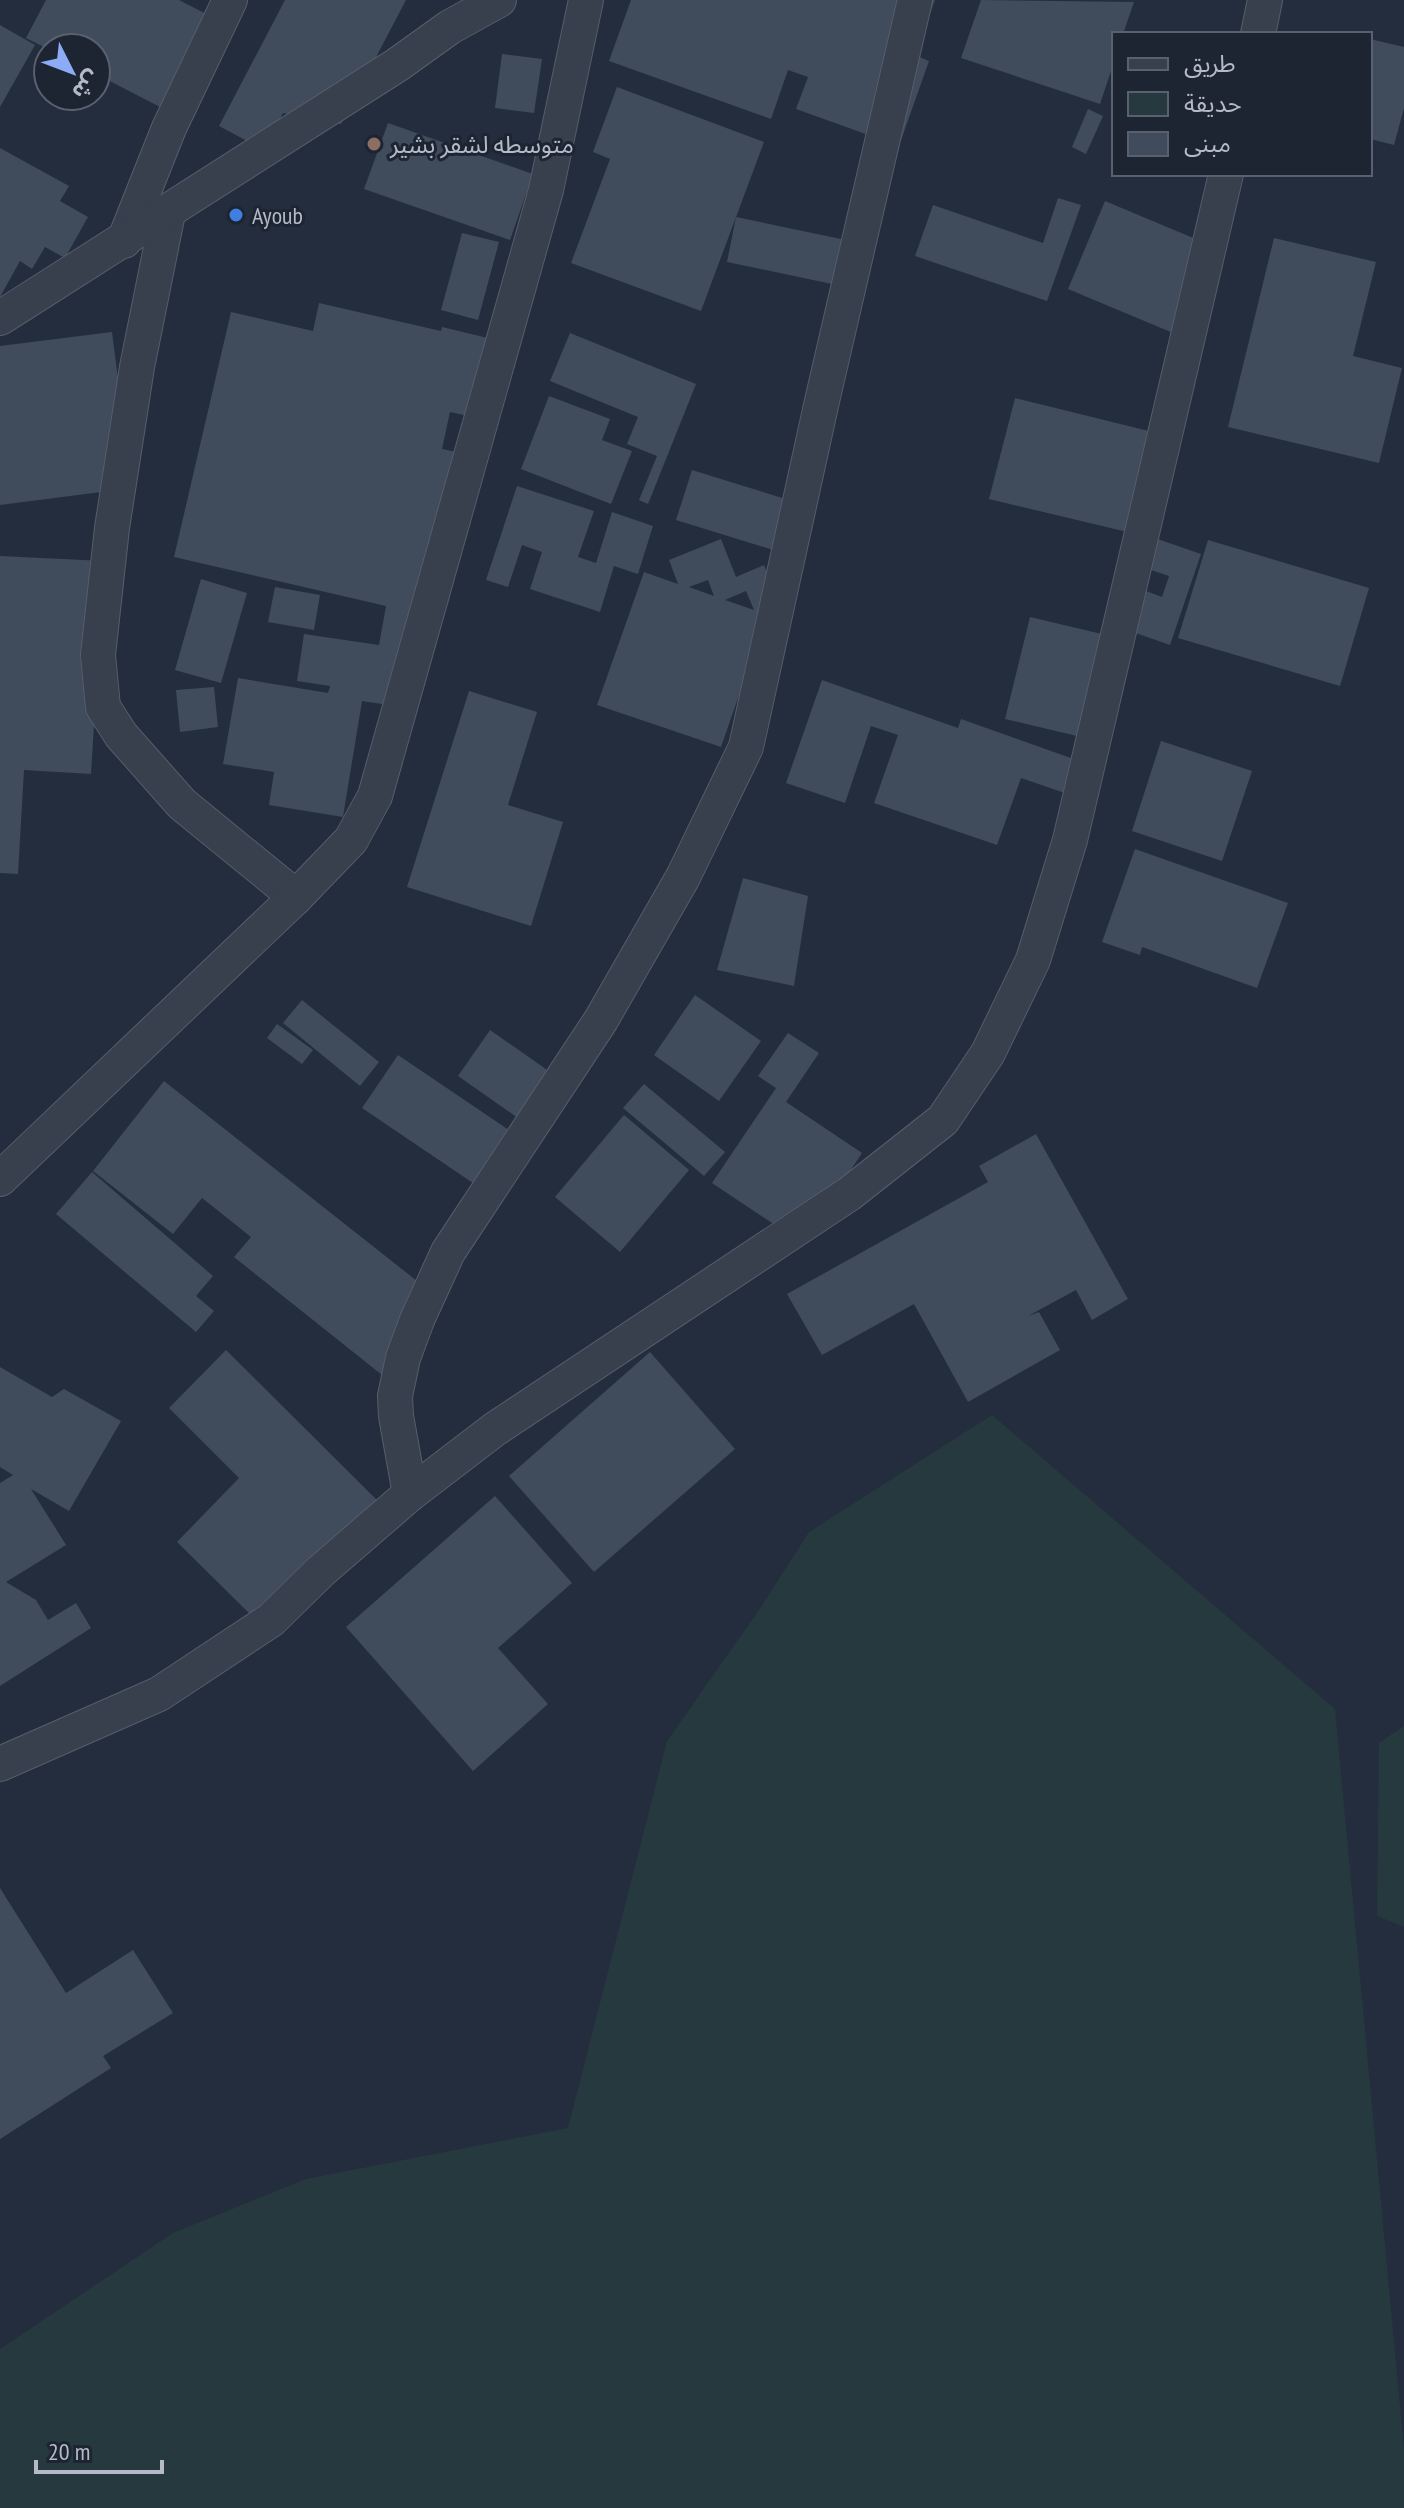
<svg xmlns="http://www.w3.org/2000/svg" width="1404" height="2508" font-family="'PT Sans Narrow','Noto Sans Arabic',sans-serif">
<rect width="100%" height="100%" fill="#242d3d"/>
<g fill="#26393e">
<path d="M992 1415 1335 1709 1404 2449V2508H0V2349L173 2233 306 2179 568 2128 667 1741 759 1610 809 1532Z"/>
<path d="M1404 1726V1927L1377 1916 1379 1743Z"/>
</g>
<g fill="#404b5c" fill-rule="evenodd">
<path d="M46 0H179L212 17 164 109 96 74V48L48 49 26 38Z"/>
<path d="M285 0H406L341 124 283 113 264 150 219 126Z"/>
<path d="M631 0H935L915 55 929 61 899 146 796 109 808 77 788 70 771 119 609 61Z"/>
<path d="M981 0 1134 2 1123 34H1114V62L1100 104 961 58Z"/>
<path d="M0 25 35 45 0 107Z"/>
<path d="M1370 39 1404 47V108L1394 145 1370 139Z"/>
<path d="M502 54 542 59 534 113 495 108Z"/>
<path d="M617 87 764 142 701 311 571 263 610 159 593 152Z"/>
<path d="M1088 109 1103 116 1086 154 1072 147Z"/>
<path d="M388 123 533 174 510 240 364 189Z"/>
<path d="M0 148 69 186 60 201 88 217 65 258 45 247 32 269 20 261 0 297Z"/>
<path d="M1058 198 1081 205 1047 301 915 256 933 205 1043 243Z"/>
<path d="M1105 201 1210 245 1173 333 1068 289Z"/>
<path d="M736 217 860 243 851 288 727 262Z"/>
<path d="M462 233 499 242 478 320 441 310Z"/>
<path d="M1274 238 1376 262 1353 356 1402 368 1379 463 1228 427Z"/>
<path d="M319 303 441 331 442 327 492 339 473 417 450 412 442 449 476 456 467 498 443 493 416 609 402 707 362 701 343 817 269 805 274 772 223 764 238 678 328 693 330 686 297 681 304 634 379 645 386 606 174 557 231 312 313 331Z"/>
<path d="M112 332 132 488 0 505V346Z"/>
<path d="M570 333 696 384 648 504 639 500 657 456 627 444 638 417 550 381Z"/>
<path d="M549 396 610 419 602 440 632 451 611 504 521 469Z"/>
<path d="M1015 398 1169 436 1144 536 989 499Z"/>
<path d="M692 470 802 504 786 554 676 520Z"/>
<path d="M517 486 594 511 578 557 596 563 612 512 653 526 638 574 614 566 600 612 530 589 542 552 522 545 508 587 486 580Z"/>
<path d="M1146 535 1201 554 1170 645 1124 629 1138 588 1162 597 1169 576 1136 565Z"/>
<path d="M721 539 736 577 764 565 772 585 783 601 758 611 775 617 752 658 721 747 597 705 644 572 678 584 669 560ZM708 580 714 596 689 587ZM746 591 754 610 725 600Z"/>
<path d="M1208 540 1369 588 1340 686 1178 638Z"/>
<path d="M0 556 104 561 91 774 24 770 18 874 0 873Z"/>
<path d="M201 579 247 593 221 683 175 670Z"/>
<path d="M275 587 320 595 314 630 268 622Z"/>
<path d="M1030 617 1123 639 1098 741 1005 719Z"/>
<path d="M822 680 958 728 961 719 1096 767 1085 800 1021 778 997 845 874 803 898 735 871 726 845 803 786 783Z"/>
<path d="M214 687 218 727 180 732 176 690Z"/>
<path d="M469 691 537 712 508 805 563 822 531 926 407 887Z"/>
<path d="M1161 741 1252 771 1222 861 1132 831Z"/>
<path d="M1135 849 1288 903 1257 988 1142 947 1140 955 1102 942Z"/>
<path d="M743 878 808 896 794 986 717 970Z"/>
<path d="M695 995 761 1041 719 1101 654 1055Z"/>
<path d="M302 1000 379 1062 360 1086 283 1023Z"/>
<path d="M277 1024 313 1050 302 1064 267 1038Z"/>
<path d="M490 1030 560 1079 528 1125 458 1076Z"/>
<path d="M788 1033 819 1053 786 1102 862 1153 802 1243 712 1183 776 1088 758 1076Z"/>
<path d="M398 1055 534 1147 498 1200 362 1108Z"/>
<path d="M164 1081 441 1300 382 1375 234 1257 251 1237 202 1198 173 1234 93 1171Z"/>
<path d="M644 1084 725 1152 704 1176 623 1108Z"/>
<path d="M624 1115 689 1170 620 1252 555 1197Z"/>
<path d="M1036 1134 1128 1299 1092 1320 1076 1290 1028 1316 1039 1312 1060 1350 968 1402 914 1304 822 1355 787 1294 988 1182 979 1166Z"/>
<path d="M92 1172 213 1276 196 1296 214 1311 196 1332 56 1214Z"/>
<path d="M226 1350 390 1513 257 1621 177 1542 239 1478 169 1408Z"/>
<path d="M650 1352 735 1449 594 1572 509 1476Z"/>
<path d="M0 1367 52 1397 64 1389 121 1421 69 1511 31 1489 66 1545 6 1582 36 1600 48 1620 76 1603 91 1628 0 1686V1483L13 1475 0 1467Z"/>
<path d="M495 1496 572 1583 498 1648 548 1704 473 1771 346 1627Z"/>
<path d="M0 1888 66 1993 133 1950 173 2013 103 2056 111 2068 0 2139Z"/>
</g>
<g fill="none" stroke-linecap="round" stroke-linejoin="round">
<defs>
<g id="street">
<path d="M1258 34 1265 0"/>
<path d="M168 213 137 367 112 528 98 655 103 707 121 735 182 804 296 897"/>
<path d="M124 241 169 128 230 0"/>
<path d="M0 318 397 65 450 27 499 0"/>
<path d="M0 1179 296 897 351 840 375 796 546 190 586 0"/>
<path d="M410 1494 396 1416 395 1396 403 1358 417 1320 448 1252 601 1020 683 877 746 747 822 401 915 0"/>
<path d="M0 1764 159 1694 271 1620 321 1571 410 1494 495 1429 849 1194 943 1120 988 1053 1033 960 1070 840 1226 174"/>
</g>
</defs>
<use href="#street" stroke="#565d6b" stroke-width="36"/>
<use href="#street" stroke="#383f4d" stroke-width="34"/>
</g>
<circle fill="#8d6e63" stroke="#1d2432" stroke-width="3" cx="374" cy="144" r="8"/>
<circle fill="#3f7fe0" stroke="#1d2432" stroke-width="3" cx="236" cy="215" r="8"/>
<g text-anchor="middle" dominant-baseline="central" stroke-width="6" stroke-linejoin="round" paint-order="stroke">
<g font-size="24" fill="#b4bac8" stroke="#1d2432" text-anchor="start">
<text x="390" y="144">متوسطه لشقر بشير</text>
<text x="252" y="215">Ayoub</text>
</g>
</g>
<rect x="1112" y="32" width="260" height="144" fill="#1d2432" stroke="#59606e" stroke-width="2"/>
<rect x="1128" y="58" width="40" height="12" fill="#383f4d" stroke="#59606e" stroke-width="2"/>
<text x="1184" y="72" font-size="24" fill="#b4bac8">طريق</text>
<rect x="1128" y="92" width="40" height="24" fill="#26393e" stroke="#59606e" stroke-width="2"/>
<text x="1184" y="112" font-size="24" fill="#b4bac8">حديقة</text>
<rect x="1128" y="132" width="40" height="24" fill="#404b5c" stroke="#59606e" stroke-width="2"/>
<text x="1184" y="152" font-size="24" fill="#b4bac8">مبنى</text>
<g transform="translate(72 72) rotate(132)"><circle r="38" fill="#1d2432" stroke="#59606e" stroke-width="2"/>
<path d="M0-6L14 30L0 20L-14 30Z" fill="#8cadf5"/>
<text y="-12" font-size="22" font-weight="bold" text-anchor="middle" fill="#b4bac8">ش</text>
</g>
<path d="M36 2460v12h126v-12" fill="none" stroke="#b4bac8" stroke-width="4"/>
<text x="48" y="2460" font-size="24" fill="#b4bac8" stroke="#1d2432" stroke-width="6" paint-order="stroke">20 m</text>
</svg>
